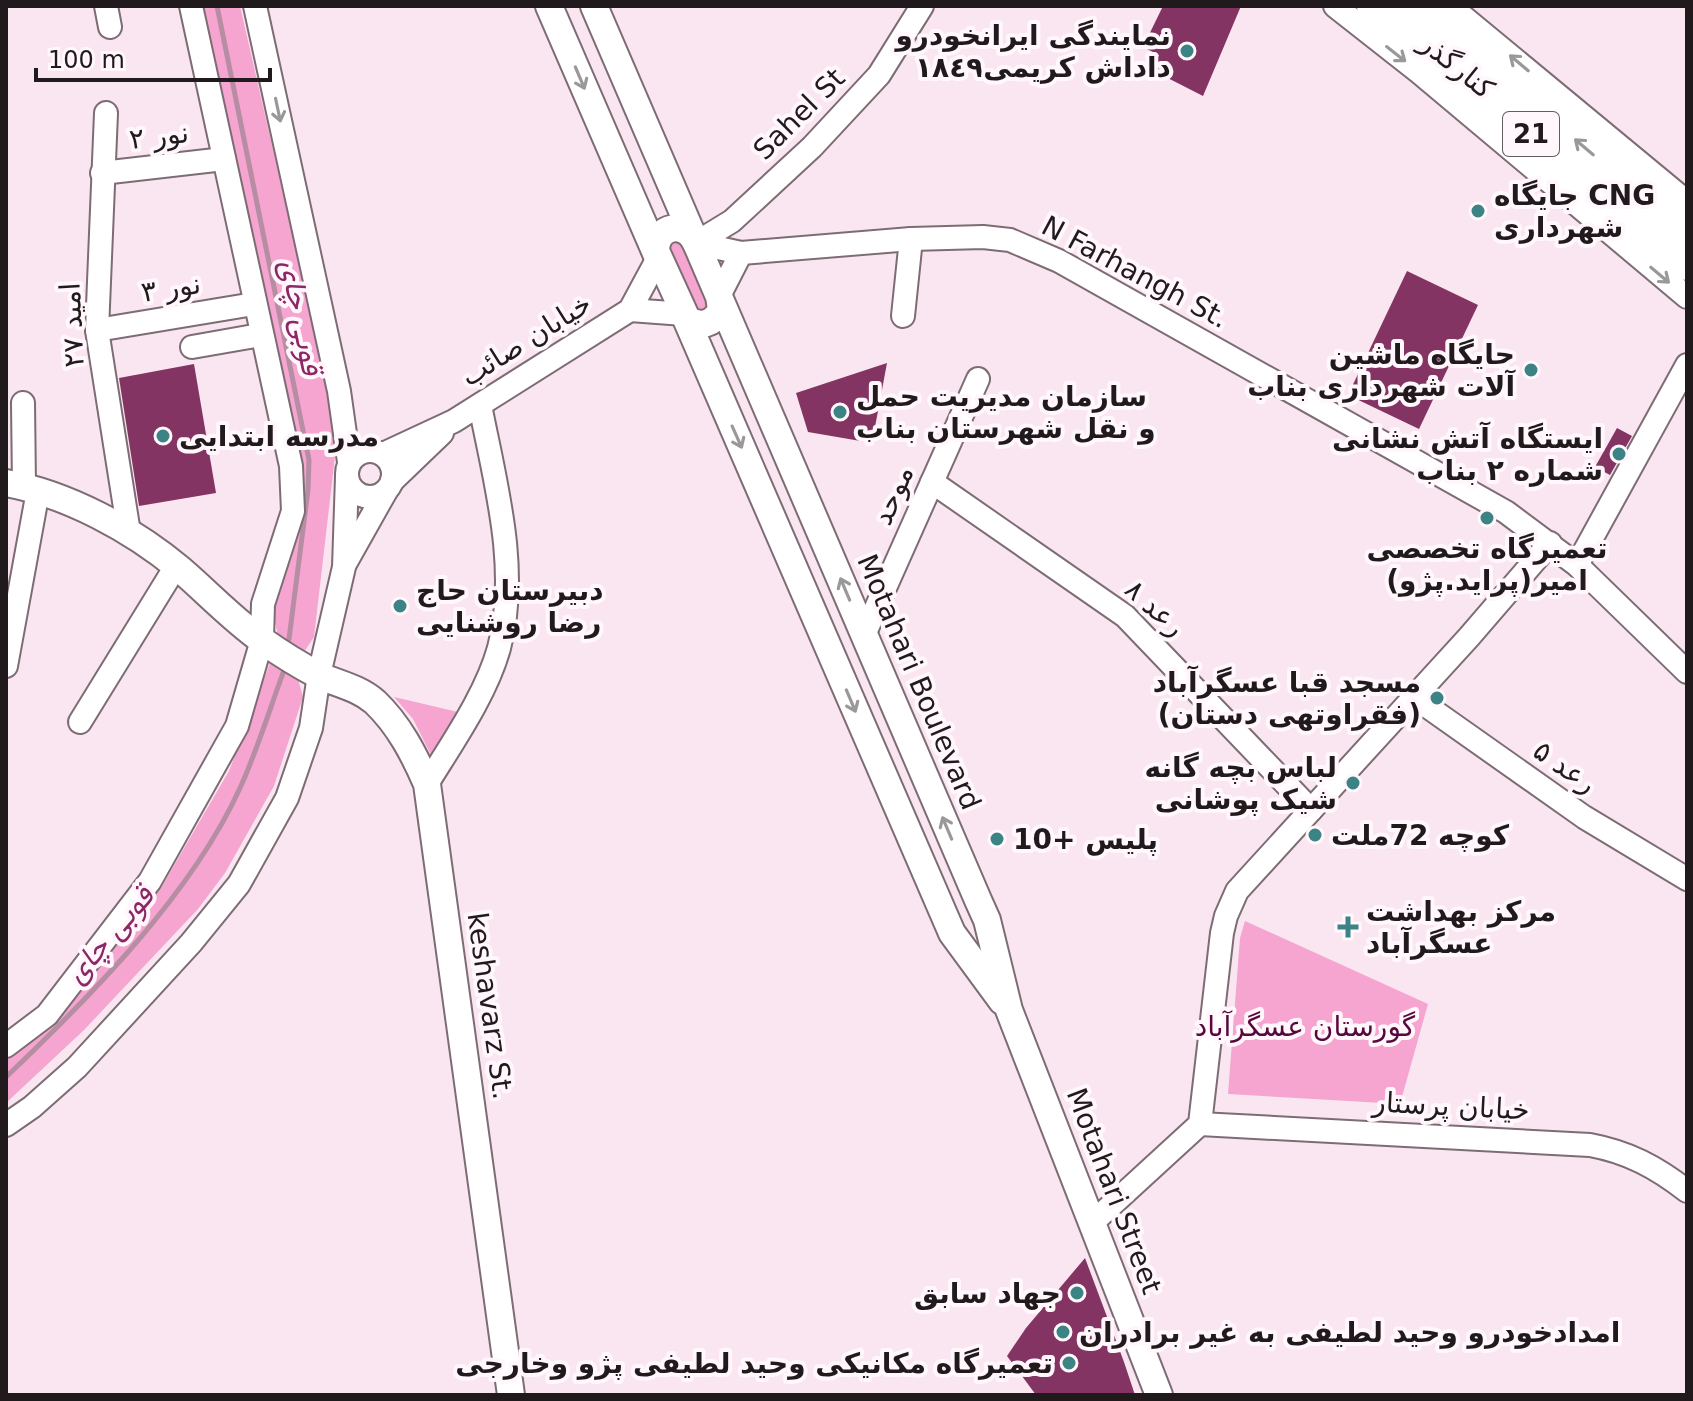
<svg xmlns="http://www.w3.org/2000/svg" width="1693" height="1401" font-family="'DejaVu Sans',Vazirmatn,sans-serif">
<rect width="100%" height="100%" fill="#fae6f0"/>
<g fill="#f5a5d0">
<path d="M198 6H240L329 393 336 448 314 637 304 652 278 637 273 611 296 538 297 462Z"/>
<path d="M680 241 685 243 710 304 705 310 696 311 667 254 670 245Z"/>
<path d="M270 663 298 679 303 697 274 786 225 873 198 909 84 1030 6 1103V1060L75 992 162 886 229 771Z"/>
<path d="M394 697 458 712 431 755 413 719Z"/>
<path d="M1245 921 1428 1004 1400 1104 1228 1094 1240 938Z"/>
</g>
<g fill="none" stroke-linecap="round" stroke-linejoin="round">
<g stroke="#b68da2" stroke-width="5">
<path d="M217 6 309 460 308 490 289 639"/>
<path d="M6 1077C90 997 192 894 240 788 257 751 269 711 283 673"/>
</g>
</g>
<g fill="#833463">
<path d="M1163 6H1241L1203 96 1152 70 1159 55 1143 47Z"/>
<path d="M1407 271 1478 305 1419 429 1348 395Z"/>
<path d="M887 363 872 443 808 432 796 393Z"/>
<path d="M194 364 216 493 139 506 119 378Z"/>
<path d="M1617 428 1632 436 1610 475 1595 467Z"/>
<path d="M1085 1258 1124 1362 1135 1395H1036L1007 1356 1026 1328Z"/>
</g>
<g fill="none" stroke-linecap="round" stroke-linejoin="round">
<defs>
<g id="minor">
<path d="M106 6 110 27"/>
<path d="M255 6 339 391 349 462"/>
<path d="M1335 6 1419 72 1687 297"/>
<path d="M1450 6 1687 202"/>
<path d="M106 113 97 330 129 533"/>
<path d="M102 173 224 159"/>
<path d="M696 243 741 253 911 239 983 237 1010 240 1059 261 1506 512 1577 565 1687 672"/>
<path d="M696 243 732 221 812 147 879 75 922 6"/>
<path d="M719 296 741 253"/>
<path d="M630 310 684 314"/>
<path d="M903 316 911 239"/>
<path d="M97 330 254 304"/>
<path d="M192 347 260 335"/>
<path d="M23 403 24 486"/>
<circle cx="370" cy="474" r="23"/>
<path d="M383 454 454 421 630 310 658 258"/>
<path d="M392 481 442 433"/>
<path d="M932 482 1125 616 1311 810"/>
<path d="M346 562 386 491"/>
<path d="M1577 565 1687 365"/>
<path d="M864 635 978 379"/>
<path d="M6 666 38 491"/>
<path d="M1414 697 1584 817 1687 879"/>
<path d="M80 722 176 566"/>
<path d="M427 784C452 743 486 695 499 648 520 569 495 482 480 405"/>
<path d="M6 1046 47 1015 150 881 237 726 262 640 263 604 293 511 291 466 191 6"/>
<path d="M1200 1124 1590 1145C1628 1152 1656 1167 1687 1191"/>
<path d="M6 1125 32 1107 77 1067 191 943 239 884 287 798 311 728 319 675 344 567 347 477"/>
<path d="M1092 1223 1200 1124 1222 933 1226 916 1237 891 1469 637 1550 543"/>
</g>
<g id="major">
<path d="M549 6 658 258"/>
<path d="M594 6 696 243"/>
<path d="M719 296 721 310C713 324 701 328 687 319L656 251C656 225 685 220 696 243L978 900 987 920 1009 1010 1159 1395"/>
<path d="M684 314 952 933 1002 1001"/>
<path d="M6 483C67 494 132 529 180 569 207 592 233 620 263 641 280 653 301 666 320 676 339 684 359 688 375 702 399 725 414 754 427 784L511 1395"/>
</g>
<g id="highway">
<path d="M1373 6 1433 52 1687 264"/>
<path d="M1413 6 1687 233"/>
</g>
</defs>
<use href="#minor" stroke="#7d6c74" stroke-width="26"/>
<use href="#major" stroke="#7d6c74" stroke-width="30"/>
<use href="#highway" stroke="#7d6c74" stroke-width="36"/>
<use href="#minor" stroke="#fff" stroke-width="22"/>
<use href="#major" stroke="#fff" stroke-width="26"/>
<use href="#highway" stroke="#fff" stroke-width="32"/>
</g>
<defs><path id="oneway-shaft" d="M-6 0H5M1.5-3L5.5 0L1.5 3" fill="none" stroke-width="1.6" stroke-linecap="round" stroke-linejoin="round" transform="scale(2)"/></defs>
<g stroke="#9b9899">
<use href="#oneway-shaft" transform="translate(1396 54) rotate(38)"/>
<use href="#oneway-shaft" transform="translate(1519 63) rotate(-140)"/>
<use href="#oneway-shaft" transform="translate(580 78) rotate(67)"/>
<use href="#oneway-shaft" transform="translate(278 110) rotate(78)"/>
<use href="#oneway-shaft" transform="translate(1584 147) rotate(-140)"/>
<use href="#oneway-shaft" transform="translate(1660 275) rotate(40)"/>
<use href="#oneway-shaft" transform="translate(737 437) rotate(66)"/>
<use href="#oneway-shaft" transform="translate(845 589) rotate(-113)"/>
<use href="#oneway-shaft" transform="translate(851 701) rotate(67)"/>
<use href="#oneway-shaft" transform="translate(947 828) rotate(-113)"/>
</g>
<g fill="#3b8384" stroke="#fff7fb" stroke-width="3">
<circle cx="1187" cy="51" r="8"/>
<circle cx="1478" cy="211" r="8"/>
<circle cx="1531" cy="370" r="8"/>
<circle cx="840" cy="412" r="8"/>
<circle cx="163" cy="436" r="8"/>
<circle cx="1619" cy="454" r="8"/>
<circle cx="1487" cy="518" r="8"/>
<circle cx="400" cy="606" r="8"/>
<circle cx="1437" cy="698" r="8"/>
<circle cx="1353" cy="783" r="8"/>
<circle cx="1315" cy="835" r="8"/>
<circle cx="997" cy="839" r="8"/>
<path d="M1344 915h8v8h8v8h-8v8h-8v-8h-8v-8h8z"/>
<circle cx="1077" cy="1293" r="8"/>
<circle cx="1063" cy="1332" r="8"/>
<circle cx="1069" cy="1363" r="8"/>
</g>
<g text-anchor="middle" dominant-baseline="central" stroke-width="8" stroke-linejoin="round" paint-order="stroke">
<rect fill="#fff7fb" stroke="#645c60" stroke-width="2" x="1503" y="112" width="56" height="44" rx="6"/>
<g font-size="26" font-weight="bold" fill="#211a1d">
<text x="1531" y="134">21</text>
</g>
<g font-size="28" font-weight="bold" fill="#211a1d" stroke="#fff7fb" text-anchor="start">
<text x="1171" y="35" text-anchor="end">نمایندگی ایرانخودرو<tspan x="1171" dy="32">داداش کریمی١٨٤٩</tspan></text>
<text x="1494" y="195">جایگاه CNG<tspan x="1494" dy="32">شهرداری</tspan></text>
<text x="1515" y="354" text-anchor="end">جایگاه ماشین<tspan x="1515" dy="32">آلات شهرداری بناب</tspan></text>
<text x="856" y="396">سازمان مدیریت حمل<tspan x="856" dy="32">و نقل شهرستان بناب</tspan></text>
<text x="179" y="436">مدرسه ابتدایی</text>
<text x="1603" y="438" text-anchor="end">ایستگاه آتش نشانی<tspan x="1603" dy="32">شماره ۲ بناب</tspan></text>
<text x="1487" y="548" text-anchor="middle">تعمیرگاه تخصصی<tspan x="1487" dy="32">امیر(پراید.پژو)</tspan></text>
<text x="416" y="590">دبیرستان حاج<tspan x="416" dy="32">رضا روشنایی</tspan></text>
<text x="1421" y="682" text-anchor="end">مسجد قبا عسگرآباد<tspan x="1421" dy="32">(فقراوتهی دستان)</tspan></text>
<text x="1337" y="767" text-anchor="end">لباس بچه گانه<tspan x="1337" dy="32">شیک پوشانی</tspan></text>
<text x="1331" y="835">کوچه 72ملت</text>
<text x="1013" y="839">پلیس +10</text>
<text x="1366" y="911">مرکز بهداشت<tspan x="1366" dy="32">عسگرآباد</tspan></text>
<text x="1061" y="1293" text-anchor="end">جهاد سابق</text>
<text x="1079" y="1332">امدادخودرو وحید لطیفی به غیر برادران</text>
<text x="1053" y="1363" text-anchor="end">تعمیرگاه مکانیکی وحید لطیفی پژو وخارجی</text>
</g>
<g font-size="28" fill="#211a1d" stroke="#fff7fb">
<text transform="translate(1457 66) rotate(39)">کنارگذر</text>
<text transform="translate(799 114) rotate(-45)">Sahel St</text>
<text transform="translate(159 136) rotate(-7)">نور ۲</text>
<text transform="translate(1135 272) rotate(28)">N Farhangh St.</text>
<text transform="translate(171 288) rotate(-9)">نور ۳</text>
<text transform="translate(72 325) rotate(-93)">امید ۲۷</text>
<text transform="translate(526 340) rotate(-32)">خیابان صائب</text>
<text transform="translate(893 495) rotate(-66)">موحد</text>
<text transform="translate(1155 608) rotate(42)">رعد ۸</text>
<text transform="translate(919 682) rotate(67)">Motahari Boulevard</text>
<text transform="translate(1565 767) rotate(35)">رعد ۵</text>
<text transform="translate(490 1006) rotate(82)">keshavarz St.</text>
<text transform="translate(1451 1106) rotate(3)">خیابان پرستار</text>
<text transform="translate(1114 1191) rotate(69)">Motahari Street</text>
</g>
<g font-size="28" fill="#57073c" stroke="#fff7fb">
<text x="1305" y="1026">گورستان عسگرآباد</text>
</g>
<g font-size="30" font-style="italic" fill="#8c2666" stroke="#fff7fb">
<text transform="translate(302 317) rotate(79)">قوبی چای</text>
<text transform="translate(109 934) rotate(-49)">قوبی چای</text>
</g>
</g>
<rect width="1693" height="1401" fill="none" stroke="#211a1d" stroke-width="16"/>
<path d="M36 68v12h234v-12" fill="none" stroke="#211a1d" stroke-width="4"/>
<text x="48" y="68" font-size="24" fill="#211a1d" stroke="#fff7fb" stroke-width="6" paint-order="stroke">100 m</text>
</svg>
